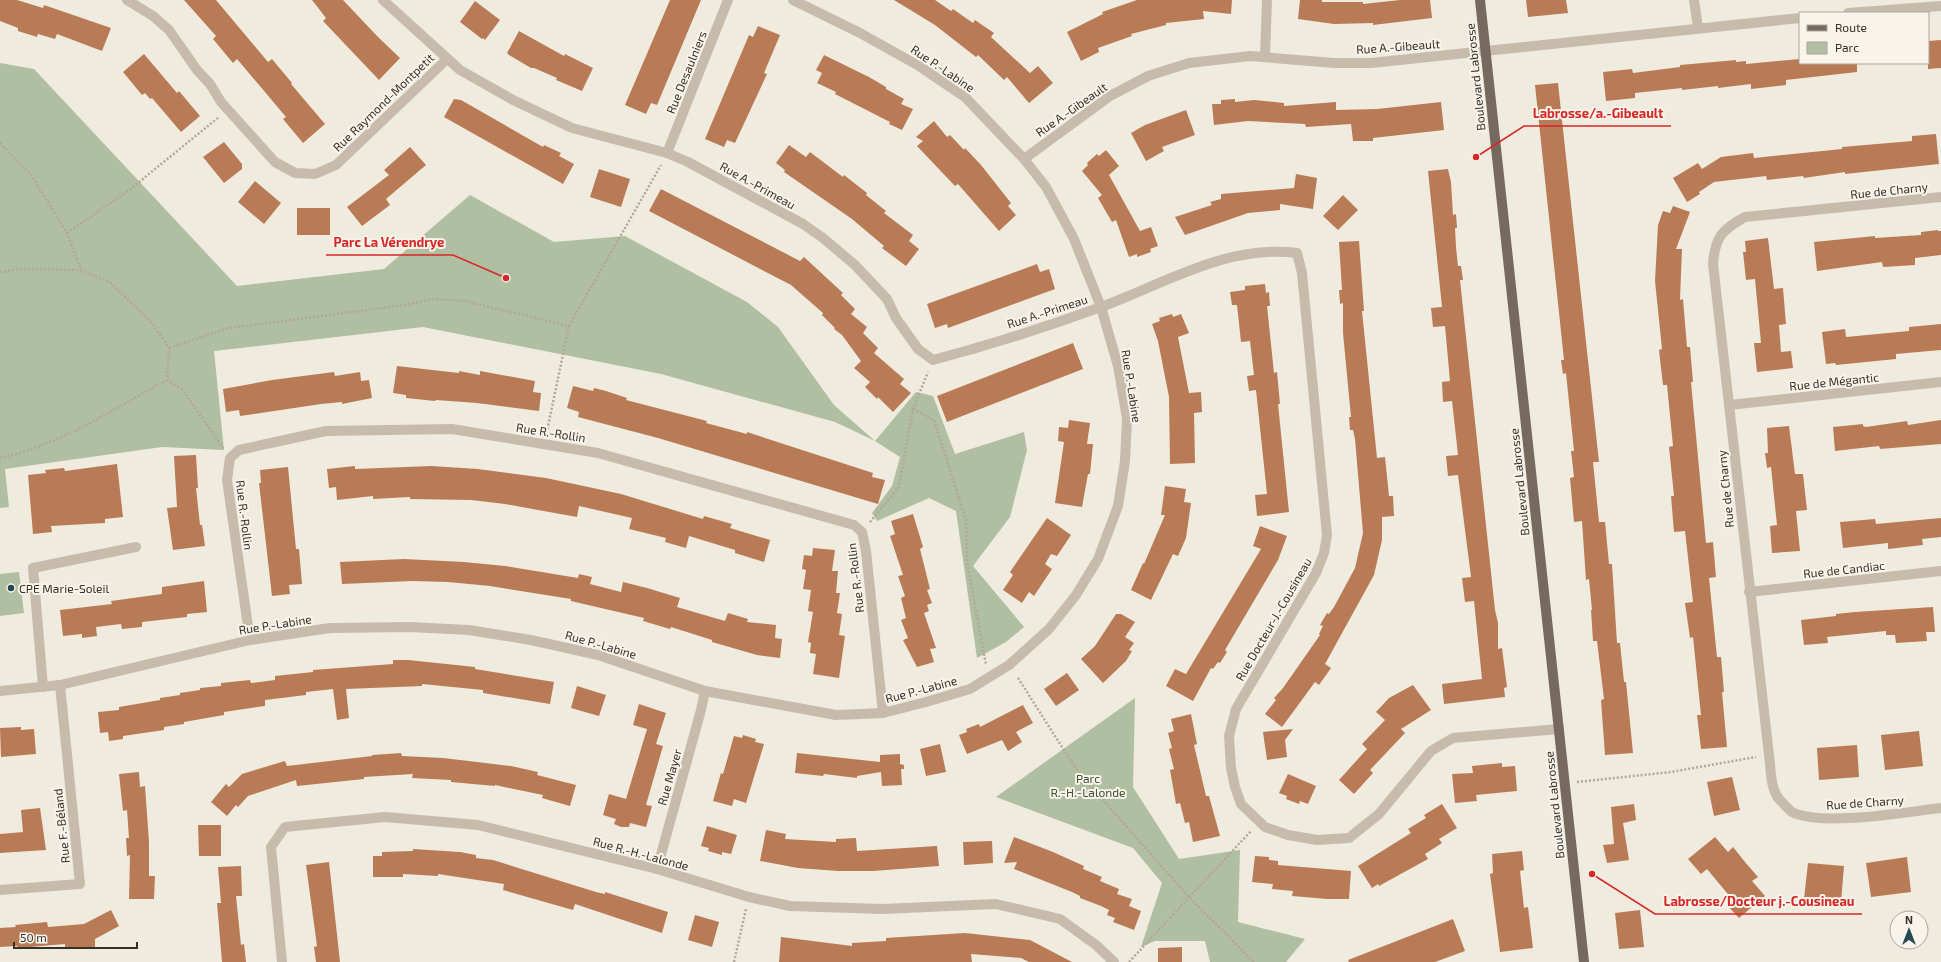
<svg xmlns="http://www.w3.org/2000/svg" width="1941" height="962" font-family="'Exo 2',sans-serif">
<rect width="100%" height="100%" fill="#f0ebdf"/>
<g fill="#b0bea1">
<path d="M0 63 34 69 237 286 384 269 470 195 554 242 625 236 747 302 778 327 834 405 875 441 916 392 933 396 955 454 1024 432 1027 450 1010 517 973 566 1024 627 1006 642 977 658 956 511 929 498 877 521 872 513 892 486 900 457 875 441 835 422 661 374 423 327 214 351 224 450 162 447 5 469 9 507 0 508Z"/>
<path d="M19 572 24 613 0 616V574Z"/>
<path d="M1135 698 1133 787 1179 859 1240 850 1238 922 1305 939 1286 962H1210L1205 941H1155L1141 947 1162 883 1133 848 996 797Z"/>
</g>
<g fill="#b97b55">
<path d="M0 0H17L43 8 44 5 111 28 102 51 57 34 55 39 38 34 37 37 18 31V28L0 21Z"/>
<path d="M184 0H216L268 62 272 59 292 83 291 84 325 124 303 143 283 119 286 117 237 59 233 63 213 39 216 36Z"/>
<path d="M312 0H343L378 37 400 58 379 80 323 21 326 18Z"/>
<path d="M670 0H701L657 105 651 103 646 114 625 105Z"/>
<path d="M894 0H935L951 11 953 9 973 23 975 20 994 33 991 37 1030 73 1038 66 1053 83 1029 103 1007 77 1004 80 978 55 976 57 935 25Z"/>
<path d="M1137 0H1232L1231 14 1203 11 1204 19 1166 23V25L1131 34 1132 36 1098 48 1099 52 1081 61 1067 32 1103 14 1102 12Z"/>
<path d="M1300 0H1322V2H1363V4L1400 0H1430L1432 18 1373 25V23L1334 24 1298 19Z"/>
<path d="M1526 0H1566L1568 13 1528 17Z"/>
<path d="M475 1 500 20 485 40 483 38 482 39 460 22Z"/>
<path d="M758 26 780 35 764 73 767 74 735 143 727 140 724 147 705 139 749 35 753 37Z"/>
<path d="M519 31 564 56 565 54 593 68 582 91 556 80 557 78 534 68H531L509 55 507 53Z"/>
<path d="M1941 40V68L1928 69V41Z"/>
<path d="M144 54 177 93 179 91 200 116 181 132 152 98 150 99 145 93 142 95 123 72Z"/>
<path d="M824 55 869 77 886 87V89L904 99 901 104 913 109 902 130 889 124 890 122 835 94 836 92 817 83 822 73 816 70Z"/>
<path d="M1800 59V63H1857V72L1786 80V85L1751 89V84L1718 88V86L1682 90V88L1635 93V98L1606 101 1603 72 1632 69 1633 73 1680 67V65L1736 60V62L1746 61V64Z"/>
<path d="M1558 83 1599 462H1593L1599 522H1605L1609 564H1612L1617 643H1620L1624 682H1626L1633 753 1605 755 1601 700 1604 699 1597 641H1593L1591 610H1592L1589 579 1586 580 1582 521 1574 522 1570 478 1574 477 1571 451H1574L1566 373 1563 374 1561 360H1564L1535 85Z"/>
<path d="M454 99 461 100 543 147 544 145 561 153 559 156 574 164 563 184 444 117Z"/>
<path d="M1235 99V102L1254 100 1284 103V106L1336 102V110L1377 109 1441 102 1444 130 1373 138V141H1353L1351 124 1306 127 1305 124 1248 121 1214 125 1212 104H1221V100Z"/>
<path d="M1186 110 1195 135 1162 147 1164 151 1146 161 1131 133 1145 125Z"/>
<path d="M934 121 947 137 950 135 964 150 965 148 981 165 1011 203 1008 206 1016 215 999 231 958 184 955 186 917 146 923 141 916 137Z"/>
<path d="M1936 134 1939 164 1845 174V172L1804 178 1803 176 1767 180 1766 176 1714 182 1699 192 1700 194 1687 202 1673 178 1698 163 1702 169 1721 157 1753 153 1754 158 1842 149V147L1912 141V136Z"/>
<path d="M224 142 242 164V169L224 183 203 157Z"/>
<path d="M789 145 806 157 810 152 843 177 844 175 867 193 866 195 886 211 884 213 913 235 909 241 919 249 906 266 882 248 884 246 852 219 784 172 785 170 776 163Z"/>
<path d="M410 147 426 165 386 199 390 205 362 226 347 207 389 175 384 170Z"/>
<path d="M1106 150 1119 166 1109 175 1140 231 1151 227 1158 246 1150 249 1151 252 1137 257V254L1129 257 1116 220 1112 222 1098 198 1102 195 1082 171 1088 165 1087 163 1097 154 1099 156Z"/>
<path d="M599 169 630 179 621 207 590 197Z"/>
<path d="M1448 169 1451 182 1453 215 1456 214 1457 228H1455L1456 247 1458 266H1461L1463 280H1460L1495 610 1498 623V649L1502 648 1507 687 1504 688 1505 697 1444 704 1442 684 1482 679 1474 601 1465 602 1462 578 1471 577 1458 475 1448 476 1446 456 1458 455 1452 401 1443 402 1442 382 1450 381 1445 326 1433 327 1431 308 1442 307 1428 171Z"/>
<path d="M1296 174 1317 178 1313 209 1280 204V210L1248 213 1185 235 1175 217 1212 205 1210 202 1221 199V194L1294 188Z"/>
<path d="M255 181 281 203 264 224 238 202Z"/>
<path d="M661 189 800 261 804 257 843 293 841 295 855 309 851 314 867 327 863 333 878 348 874 353 904 379 900 384 911 393 893 412 878 397 877 399 865 387 870 382 854 368 861 361 842 335 834 329 835 328 822 315 823 313 791 285 649 211Z"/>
<path d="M1343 195 1358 210 1338 230 1323 216Z"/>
<path d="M1673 206 1690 212 1676 249H1682L1680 300 1683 299 1687 347H1690L1693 382H1691L1706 543 1713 542 1716 577 1709 578 1717 657H1721L1724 692H1722L1727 747 1701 749 1697 715H1701L1693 637 1690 638 1685 603 1693 602 1685 531 1674 532 1671 496H1674L1669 447 1673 446 1667 385H1663L1661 368 1659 350 1662 349 1655 281 1658 225 1663 211 1670 213Z"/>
<rect x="297" y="208" width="33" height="27"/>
<path d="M1938 230V231H1941V255L1915 258V265L1883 267 1882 262 1817 271 1814 242 1875 236V238L1921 235V232Z"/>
<path d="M1768 238 1774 289 1783 288 1786 324 1779 325 1781 352 1791 351 1793 368 1757 372 1754 343H1761L1755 279 1746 280 1743 252H1746L1745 241Z"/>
<path d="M1359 241 1364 311H1362L1377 458 1385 457 1389 496H1393L1394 516 1382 517V540L1374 575 1325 664 1331 668 1319 685 1315 682 1282 727 1265 714 1276 700 1274 698 1283 688 1320 635 1319 634 1323 626 1320 625 1327 613 1329 614 1334 607 1355 568 1363 533 1355 439 1353 430H1350L1349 417H1351L1343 333V303L1340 304 1339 290H1342L1339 242Z"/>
<path d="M1037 264 1040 272 1049 269 1055 289 948 328 947 324 935 328 927 304Z"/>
<path d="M1265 284 1266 293 1269 292 1270 306H1267L1274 373 1277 372 1280 404H1278L1289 512 1257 516 1255 495 1267 494 1256 390 1249 391 1247 376 1254 375 1250 341 1241 342 1237 305H1232L1230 292 1245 290V286Z"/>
<path d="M1172 314 1173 317 1181 314 1189 333 1178 337 1189 393 1201 392 1202 412 1194 413 1195 463 1170 464 1169 397 1158 341 1152 324 1160 321 1159 318Z"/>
<path d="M1941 324V350L1896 354V359L1836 365 1835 363 1826 364 1822 332 1845 329 1846 337 1909 331V327Z"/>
<path d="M1073 343 1083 369 947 422 937 396Z"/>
<path d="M397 366 459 373V371L480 375V371L535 381 533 392 541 393 539 411 477 403 436 400 435 401 406 398V395L393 393Z"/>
<path d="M334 372 335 376 360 372 361 381 369 380 372 398 342 404V402L321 404 240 416 239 410 226 412 223 389 272 380Z"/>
<path d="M573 386 593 391 594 388 606 391 627 398 626 400 707 421 706 423 747 434V432L873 473 872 477 885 480 878 504 658 438 578 417 579 412 567 408Z"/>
<path d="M1069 420 1090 423 1087 444H1093L1090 474H1088L1082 507 1055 503 1064 442 1058 441 1059 427 1068 428Z"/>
<path d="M1941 420V444L1880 449 1879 446 1835 451 1833 427 1863 424V426L1866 427 1907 421 1908 425Z"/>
<path d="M1789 426 1795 474H1803L1807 510 1796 511 1800 551 1772 553 1770 526 1777 525 1771 467 1767 468 1765 453H1768L1767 428Z"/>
<path d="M196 455 198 488H196L200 525H202L205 546 173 550 167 508 177 507 174 456Z"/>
<path d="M117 464 123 517 105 519V523L51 526 52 532 33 534 28 475 46 473 45 470 64 468 65 471Z"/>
<path d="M355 466V469L431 466 478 469 546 478 621 494 703 519 704 516 732 524 730 528 770 540 764 562 735 553V550L689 536 686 548 665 542 666 538 629 529 632 518 579 506 577 517 505 504 471 500 410 499V497L373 499V496L337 500 336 487 329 488 327 469Z"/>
<path d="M288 467 296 549H299L302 584 289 585 290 594 272 596 259 483H261L260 470Z"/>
<path d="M1165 486 1186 489 1184 502 1191 503 1186 538 1178 556 1173 554 1151 600 1131 590 1143 563 1144 564 1165 515H1161Z"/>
<path d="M913 514 923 547 920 549 930 589 927 590 932 603 927 605 929 611 924 613 936 648 930 649 934 662 917 667 903 640 908 638 901 620 906 618 901 598 905 596 898 576 903 575 890 536 895 534 891 521Z"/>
<path d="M1047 518 1071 535 1057 556 1051 554 1045 564 1052 569 1034 596 1029 592 1022 603 1003 590 1013 575 1010 572Z"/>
<path d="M1941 518V537L1922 539 1923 545 1888 549V543L1843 548 1840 522 1875 519 1876 524Z"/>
<path d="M1260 526 1287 536 1278 560 1225 650 1227 652 1220 663 1218 662 1213 669 1211 668 1193 701 1166 686 1175 669 1186 674 1261 549 1253 546Z"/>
<path d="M813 548 835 550 832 571H838L836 593H840L837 613 842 614 839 635 845 636 839 678 813 674 816 654 810 653 811 643 808 642 813 612 808 611 811 590 803 589 806 570 802 569 804 555 812 556Z"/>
<path d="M404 559 464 562 505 566 578 578 579 574 592 577 590 584 621 592 623 582 647 588 680 598 677 607 725 621 728 613 748 619 747 622 776 625 775 638 782 639 780 658 757 655 712 642V640L671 627 670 629 643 621 644 618 571 601V599L490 586 448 582 412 581 342 584 340 562Z"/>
<path d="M204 581 207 612 187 614V617L142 622V627L122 629 121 624 96 627 97 636 82 638V634L63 636 60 610 112 604 111 601 162 594V587Z"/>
<path d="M1933 607 1935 632H1926L1927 641 1896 643 1895 635H1886V631L1827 637 1828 643 1804 645 1801 620 1836 616V614L1855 612Z"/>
<path d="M1116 614H1121L1135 622 1125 637 1134 643 1129 650 1132 651 1126 661 1103 683 1081 659 1095 646Z"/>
<path d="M393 660H408L475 667V669L554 682 550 704 483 693V690L422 684V686L346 689 349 718 337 720 333 689 306 692V695L265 700V706L224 712V715L184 722V724L164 727V730L123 736V739L109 741 108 732 100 733 98 712 119 710V707L160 700V698L180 695V693L200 690V688L221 686V683L250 680 251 683 275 680V676L313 672V670L393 664Z"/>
<path d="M1067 673 1079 690 1056 706 1044 689Z"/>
<path d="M1413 685 1431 710 1401 729 1405 733 1370 770 1373 773 1354 794 1339 780 1367 749 1362 744 1385 720 1376 712 1389 698Z"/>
<path d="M577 686 606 695 599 716 571 708Z"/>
<path d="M639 704 666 713 656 744 663 746 646 805 652 806 646 827 630 823 629 827H621L614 824 616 819 603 815 609 794 626 799 647 729 633 725Z"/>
<path d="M1023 705 1033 723 1016 732 1022 742 1008 751 1002 740 967 754 959 735 967 732 966 729 979 724 980 727Z"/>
<path d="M1191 714 1197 744 1194 745 1206 796H1209L1220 836 1193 842 1189 822 1185 823 1180 803 1176 804 1170 770 1174 769 1169 749 1172 748 1168 733 1174 731 1171 719Z"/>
<path d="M21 727V730L34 729 36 754 1 757 0 728Z"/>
<path d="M1293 729 1285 740 1287 757 1267 760 1263 732Z"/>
<path d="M1919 731 1923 766 1885 770 1881 735Z"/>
<path d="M743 735 756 739 755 742 764 744 746 803 734 799 732 806 713 801 721 773 723 774 734 736 742 738Z"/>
<path d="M940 744 946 772 926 776 920 749Z"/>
<path d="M1857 745 1859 777 1819 780 1817 748Z"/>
<path d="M401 753 402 756 443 758 511 766 538 772 537 775 576 785 570 806 542 798 543 795 495 785V786L451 782V780L412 778 413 774 364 777V779L297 786 296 780 248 796 238 807 236 805 227 816 211 802 226 784 229 787 242 774 285 761 287 766 372 756V755Z"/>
<path d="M797 753 880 762V755L900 754V764L904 765V769H901L902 785 882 786 881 772 857 776V778L824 774 823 776 795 773Z"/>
<path d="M1502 763V767L1515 766 1517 791 1476 795 1477 801 1455 803 1452 774 1473 773 1472 766Z"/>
<path d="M139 772 140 787 145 786 149 842V876H155L154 899H129L130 855 127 856 126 838H129L127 810 123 811 119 774Z"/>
<path d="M1288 774 1316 786 1308 804 1300 801 1299 804 1286 799 1287 796 1279 793Z"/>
<path d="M1732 777 1740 810 1714 816 1707 782Z"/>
<path d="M1442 804 1457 828 1439 839 1442 843 1425 854 1428 859 1379 886 1378 884 1372 888 1358 866 1411 833 1408 829 1426 818 1424 815Z"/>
<path d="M1634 804 1636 820 1623 823 1629 860 1607 863 1603 845 1614 844 1611 807Z"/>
<path d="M40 808 46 850 0 853V834L23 832 21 810Z"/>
<path d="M198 825H221V856H199Z"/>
<path d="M707 826 737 835 731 854 722 852V855L708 851 709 848 701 846Z"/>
<path d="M766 830 786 834 785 839 836 842V839L856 838 857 851 937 846 939 866 873 871H838L798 868 760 861Z"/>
<path d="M1014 837 1053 852 1084 866 1083 869 1102 877 1100 881 1119 889 1117 894 1132 899 1129 906 1141 911 1134 930 1113 922 1115 918 1107 915 1109 910 1101 906 1080 898V896L1072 892 1014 869 1017 862 1004 863Z"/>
<path d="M1715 837 1728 852 1733 847 1745 862 1758 877 1752 881 1765 896 1739 918 1726 904 1732 899 1707 869 1701 874 1688 859Z"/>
<path d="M992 841 993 863 964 865 963 842Z"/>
<path d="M413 849 460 852 476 855V858L493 860 596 892 605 894V892L668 912 662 933 575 904 573 910 503 890 504 884 438 874V876L403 874V877H373V856H382V852L413 851Z"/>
<path d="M1522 851 1524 870 1520 871 1524 908 1528 907 1533 948 1500 952 1490 874 1493 873 1492 854Z"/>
<path d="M1255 856 1269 857V860L1278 861V865L1351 871 1349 899H1327L1292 896 1293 891 1272 889 1273 884 1252 882Z"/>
<path d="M1907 857 1911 892 1871 897 1866 863Z"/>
<path d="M329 862 340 962H316L314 947 317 946 306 865Z"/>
<path d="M1808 863 1844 866 1841 902 1804 899Z"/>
<path d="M241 866 242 896H236L241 945 244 944 246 962H222L217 903H221L218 867Z"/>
<path d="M111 910 119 926 95 939V947L65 949V944L18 948 17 946 0 947V928L16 927 15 925 47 922 48 927 84 924Z"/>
<path d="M1640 910 1644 947 1619 949 1615 913Z"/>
<path d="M695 915 719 922 712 947 688 940Z"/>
<path d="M1453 919 1465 951 1435 962H1349L1348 960Z"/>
<path d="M965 933 1030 940 1072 962H1029L1021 958 971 954 972 962H779L781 937 852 946V943L886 941V938Z"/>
<path d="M1182 947V962H1158V948Z"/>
</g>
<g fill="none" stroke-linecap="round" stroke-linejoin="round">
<g stroke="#b3a797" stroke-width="2.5" stroke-dasharray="2 2" stroke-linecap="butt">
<path d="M0 143 31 175 67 233 81 270 111 283 152 323 169 348 167 380C114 409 60 445 0 458"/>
<path d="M67 233 128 191 219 117"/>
<path d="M0 272 21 269 81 270"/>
<path d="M569 326 661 165"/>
<path d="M169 348 229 328 405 305 431 299 465 301 569 326 547 431"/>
<path d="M167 380 182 389 223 448"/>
<path d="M913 409 934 420 966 520 967 562 986 665"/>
<path d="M870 522 899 487 913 409 928 372"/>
<path d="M1018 678 1076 769 1188 896 1254 962"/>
<path d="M1577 782 1671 772 1756 757"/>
<path d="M734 962 746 909"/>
<path d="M1129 962 1251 831"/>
</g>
<g stroke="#c7bcac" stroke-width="10">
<path d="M127 0 153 16 169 30 197 70 210 84 221 102 275 162 295 173 315 174 336 165 447 59"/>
<path d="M383 0 460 70 513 100 572 128 667 153 688 162 803 224 823 238 855 265 887 299 896 318 918 349 933 360C990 345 1046 327 1101 307 1164 284 1227 244 1297 253L1302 273 1327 535 1324 553 1316 573 1236 709 1229 736 1231 768 1235 787 1241 804 1265 827 1288 835 1317 840 1349 838 1379 814 1431 751 1453 738 1559 729"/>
<path d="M1694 0 1698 28"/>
<path d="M1848 13 1941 6"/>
<path d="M1265 56 1267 0"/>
<path d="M667 153 728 0"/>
<path d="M1024 159 1110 96 1148 76 1189 63 1250 56 1334 63H1371L1800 18"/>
<path d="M1941 197 1745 217C1721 230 1715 238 1713 264L1769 755C1771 768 1770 788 1779 799 1783 803 1788 809 1792 812 1823 827 1905 812 1941 808"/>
<path d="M1729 405 1941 382"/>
<path d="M1749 592 1941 571"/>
<path d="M250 640 227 480 230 458 239 450 326 431 452 429 598 453 854 525 862 532 866 551 883 713"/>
<path d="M43 687 33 568 136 547"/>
<path d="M0 691 60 685 250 640 330 628 410 627 469 630 531 640 598 655 705 691 836 715 883 713 926 702 970 689 1009 665 1049 629 1076 595 1098 559 1118 506 1125 461 1127 419 1118 366 1101 307 1074 239 1046 187 1024 159 965 97 919 66 860 33 793 0"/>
<path d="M657 869 701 710 705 691"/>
<path d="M0 890 80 884 60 685"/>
<path d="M282 962 271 847 285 827 385 817 478 825 657 869 749 897 790 906 882 909 996 904 1060 919 1096 945 1114 962"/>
</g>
<path stroke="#76695d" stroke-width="10" d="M1480 0 1584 962"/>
</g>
<circle fill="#244953" stroke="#f8f4eb" stroke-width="1.5" cx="11" cy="588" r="4"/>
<g text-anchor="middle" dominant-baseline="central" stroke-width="4" stroke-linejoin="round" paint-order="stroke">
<g font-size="12" fill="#36302a" stroke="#f8f4eb">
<text transform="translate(1398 46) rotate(-4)">Rue A.-Gibeault</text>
<text transform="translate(943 68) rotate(34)">Rue P.-Labine</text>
<text transform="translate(686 72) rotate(-68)">Rue Desaulniers</text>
<text transform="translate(1475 77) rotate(-96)">Boulevard Labrosse</text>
<text transform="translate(383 102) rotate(-44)">Rue Raymond-Montpetit</text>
<text transform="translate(1071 109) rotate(-35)">Rue A.-Gibeault</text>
<text transform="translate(758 185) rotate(29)">Rue A.-Primeau</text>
<text transform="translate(1889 190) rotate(-6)">Rue de Charny</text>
<text transform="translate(1047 311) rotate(-18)">Rue A.-Primeau</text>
<text transform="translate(1834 381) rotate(-6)">Rue de Mégantic</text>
<text transform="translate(1132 386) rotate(81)">Rue P.-Labine</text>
<text transform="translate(551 432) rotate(9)">Rue R.-Rollin</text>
<text transform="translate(1519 482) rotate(-96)">Boulevard Labrosse</text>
<text transform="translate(1725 489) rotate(-96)">Rue de Charny</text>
<text transform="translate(245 515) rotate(83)">Rue R.-Rollin</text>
<text transform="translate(1844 569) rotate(-6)">Rue de Candiac</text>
<text transform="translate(855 578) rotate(-97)">Rue R.-Rollin</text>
<text transform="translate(1273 619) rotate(-60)">Rue Docteur-J.-Cousineau</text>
<text transform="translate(275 624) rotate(-9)">Rue P.-Labine</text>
<text transform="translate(601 644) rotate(16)">Rue P.-Labine</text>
<text transform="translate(921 689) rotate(-15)">Rue P.-Labine</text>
<text transform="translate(669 777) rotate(-74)">Rue Mayer</text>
<text transform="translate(1865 802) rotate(-4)">Rue de Charny</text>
<text transform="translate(1554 805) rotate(-96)">Boulevard Labrosse</text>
<text transform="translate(61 826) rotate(-96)">Rue F.-Béland</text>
<text transform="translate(641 853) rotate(15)">Rue R.-H.-Lalonde</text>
</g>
<g font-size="12" fill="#36302a" stroke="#f8f4eb" text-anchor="start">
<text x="19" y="588">CPE Marie-Soleil</text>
</g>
<g font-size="12" fill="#415231" stroke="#f8f4eb">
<text x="1088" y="778">Parc<tspan x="1088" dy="14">R.-H.-Lalonde</tspan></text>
</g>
</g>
<path fill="none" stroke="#d62828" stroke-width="1.5" d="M1476 157L1524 126H1671M506 278L453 255H326M1592 874L1655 914H1862"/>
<g fill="#d62828" stroke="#f8f4eb" stroke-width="1.5">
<circle cx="1476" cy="157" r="4"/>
<circle cx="506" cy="278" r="4"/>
<circle cx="1592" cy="874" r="4"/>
</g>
<g font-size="13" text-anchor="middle" font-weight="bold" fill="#d62828" stroke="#f8f4eb" stroke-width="4" stroke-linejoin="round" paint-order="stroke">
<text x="1598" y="118">Labrosse/a.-Gibeault</text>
<text x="389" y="247">Parc La Vérendrye</text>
<text x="1759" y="906">Labrosse/Docteur j.-Cousineau</text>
</g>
<rect x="1799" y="12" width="130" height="52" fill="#f8f4eb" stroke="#aaa69e"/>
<rect x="1807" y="25" width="20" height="6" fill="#76695d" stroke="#aaa69e"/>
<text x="1835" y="32" font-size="12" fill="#36302a">Route</text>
<rect x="1807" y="42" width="20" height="12" fill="#b0bea1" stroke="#aaa69e"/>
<text x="1835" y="52" font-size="12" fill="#36302a">Parc</text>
<g transform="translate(1909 930)"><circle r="19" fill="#f8f4eb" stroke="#aaa69e"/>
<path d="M0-3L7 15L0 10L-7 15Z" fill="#244953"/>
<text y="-6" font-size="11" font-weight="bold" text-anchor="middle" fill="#36302a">N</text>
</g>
<path d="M14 942v6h123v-6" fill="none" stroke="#36302a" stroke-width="2"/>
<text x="20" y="942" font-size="12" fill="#36302a" stroke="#f8f4eb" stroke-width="3" paint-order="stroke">50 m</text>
</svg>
